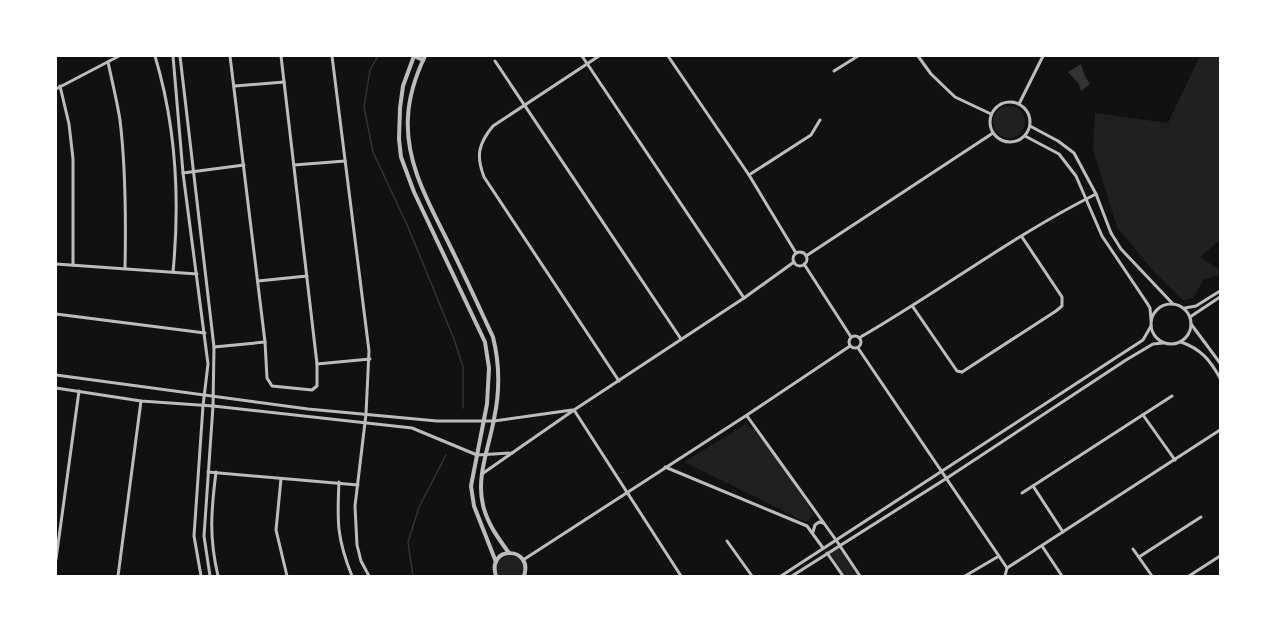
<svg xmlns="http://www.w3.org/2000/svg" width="1276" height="632" font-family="'PT Sans',sans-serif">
<rect width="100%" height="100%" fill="#111"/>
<g fill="#202020">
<path d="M1200 56H1220V240L1200 257 1220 270V275L1204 279 1193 298 1183 300 1155 273 1117 227 1093 149 1095 113 1168 123Z"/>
<circle cx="1009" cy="122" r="16"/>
<path d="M746 424C769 441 797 490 814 515L806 522 684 462Z"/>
<path d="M840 546 860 576H843L827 553Z"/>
<path d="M509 555C521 556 526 565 522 576H498C494 566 498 558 509 555Z"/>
</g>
<path fill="#333" d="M1081 64 1085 76 1090 84 1081 91 1079 84 1068 72Z"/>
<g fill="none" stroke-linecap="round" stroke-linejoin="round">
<g stroke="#333" stroke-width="1.5">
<path d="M378 56 370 70 364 107 373 152 408 227 454 339 463 367V408"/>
<path d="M413 576 408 542 419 507 446 455"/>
</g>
<g stroke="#bcbcbc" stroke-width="3">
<path d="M155 56C176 126 180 200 173 272"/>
<path d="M173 56 183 173 208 364 203 406 194 536 201 576"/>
<path d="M180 56 214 347 213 406 204 536 210 576"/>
<path d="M230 56 265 342 267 378 272 386 312 390 317 386V364L281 56"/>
<path d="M332 56 369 351 366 414 355 506 357 545 361 561 369 576"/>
<path d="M582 56 744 298"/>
<path d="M599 56 493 126C478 144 476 156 484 177L619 381"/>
<path d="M668 56 749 175 796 253"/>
<path d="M918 56 931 74 955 97 991 114"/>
<path d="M495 61 681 339"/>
<path d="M108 62C112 81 117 101 120 120 126 170 126 219 125 268"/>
<path d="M834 71 858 56"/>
<path d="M60 86 69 124 73 159V265"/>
<path d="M235 86 284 82"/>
<path d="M56 89 119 56"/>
<circle cx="1010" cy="122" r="20"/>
<path d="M1019 104 1043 56"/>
<path d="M1030 126 1058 141 1074 153 1096 194 1111 233 1121 249 1173 304"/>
<path d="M1025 136 1059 154 1076 176 1102 236 1147 303 1150 308 1151 320"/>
<path d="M294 165 345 161"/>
<path d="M183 173 244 165"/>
<path d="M749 175 811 135 820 120"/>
<circle cx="800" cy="259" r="7"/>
<path d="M806 256 993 133"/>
<path d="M56 264 197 274"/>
<path d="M804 264 851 337"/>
<path d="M258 281 307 276"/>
<circle cx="1171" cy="324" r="20"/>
<path d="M913 307 957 371 962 372 1056 311 1062 306V297L1022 237"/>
<path d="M1185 308 1196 306 1220 291"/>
<path d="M56 314 205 333"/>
<path d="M1190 317 1220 297"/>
<path d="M1191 324 1220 363"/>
<circle cx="855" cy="342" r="6"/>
<path d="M859 338C939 292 1014 235 1096 194"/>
<path d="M1181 342C1201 349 1210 360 1220 378"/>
<path d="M214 347 265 342"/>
<path d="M858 348 1007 568"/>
<path d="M317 364 370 359"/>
<path d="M56 375 308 409 437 421H494L572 410"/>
<path d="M56 388 141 401 213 406 412 428 477 455 512 453 574 410 744 298 794 262"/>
<path d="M574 410 681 576"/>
<path d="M1143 415 1175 460"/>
<path d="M747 416 836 540 860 576"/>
<path d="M665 467 807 526 823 548"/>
<path d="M208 472 358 485"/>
<path d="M216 472C211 512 209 537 218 576"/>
<path d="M482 474 512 453"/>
<path d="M281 479 276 530 287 576"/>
<path d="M339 482C337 522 337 539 352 576"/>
<path d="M1033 486 1063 532"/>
<path d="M1022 493 1172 396"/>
<path d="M813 532 815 525 819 522 823 523"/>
<path d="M727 541 752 576"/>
<path d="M1042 546 1062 576"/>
<path d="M1133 549 1152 576"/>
<path d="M827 553 843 576"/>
<path d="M1139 557 1201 517"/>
<path d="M56 559 79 391"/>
<path d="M523 560 747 415 850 346"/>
<path d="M1007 568 1220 430"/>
<path d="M118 576 141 401"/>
<path d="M781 576 1143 340 1151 326"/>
<path d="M792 576 947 478 1126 360 1153 344 1163 343"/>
<path d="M965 576 999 556"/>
<path d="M1005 576 1007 568"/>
<path d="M1189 576 1220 556"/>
</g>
<g stroke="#bcbcbc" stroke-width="4">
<path d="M425 56C416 75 409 95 408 117 405 164 430 205 450 246 465 276 479 307 493 337 500 365 500 391 494 419 489 447 476 477 483 505 487 523 498 538 509 553"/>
<path d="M423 60 414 56 403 86 400 108 399 139 401 157 414 192 485 342 489 368 487 404 471 486 474 506 496 562"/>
<path d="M496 576C486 545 534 546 524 576"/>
</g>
</g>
<rect width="1276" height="632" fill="none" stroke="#ffffff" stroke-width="114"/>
</svg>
